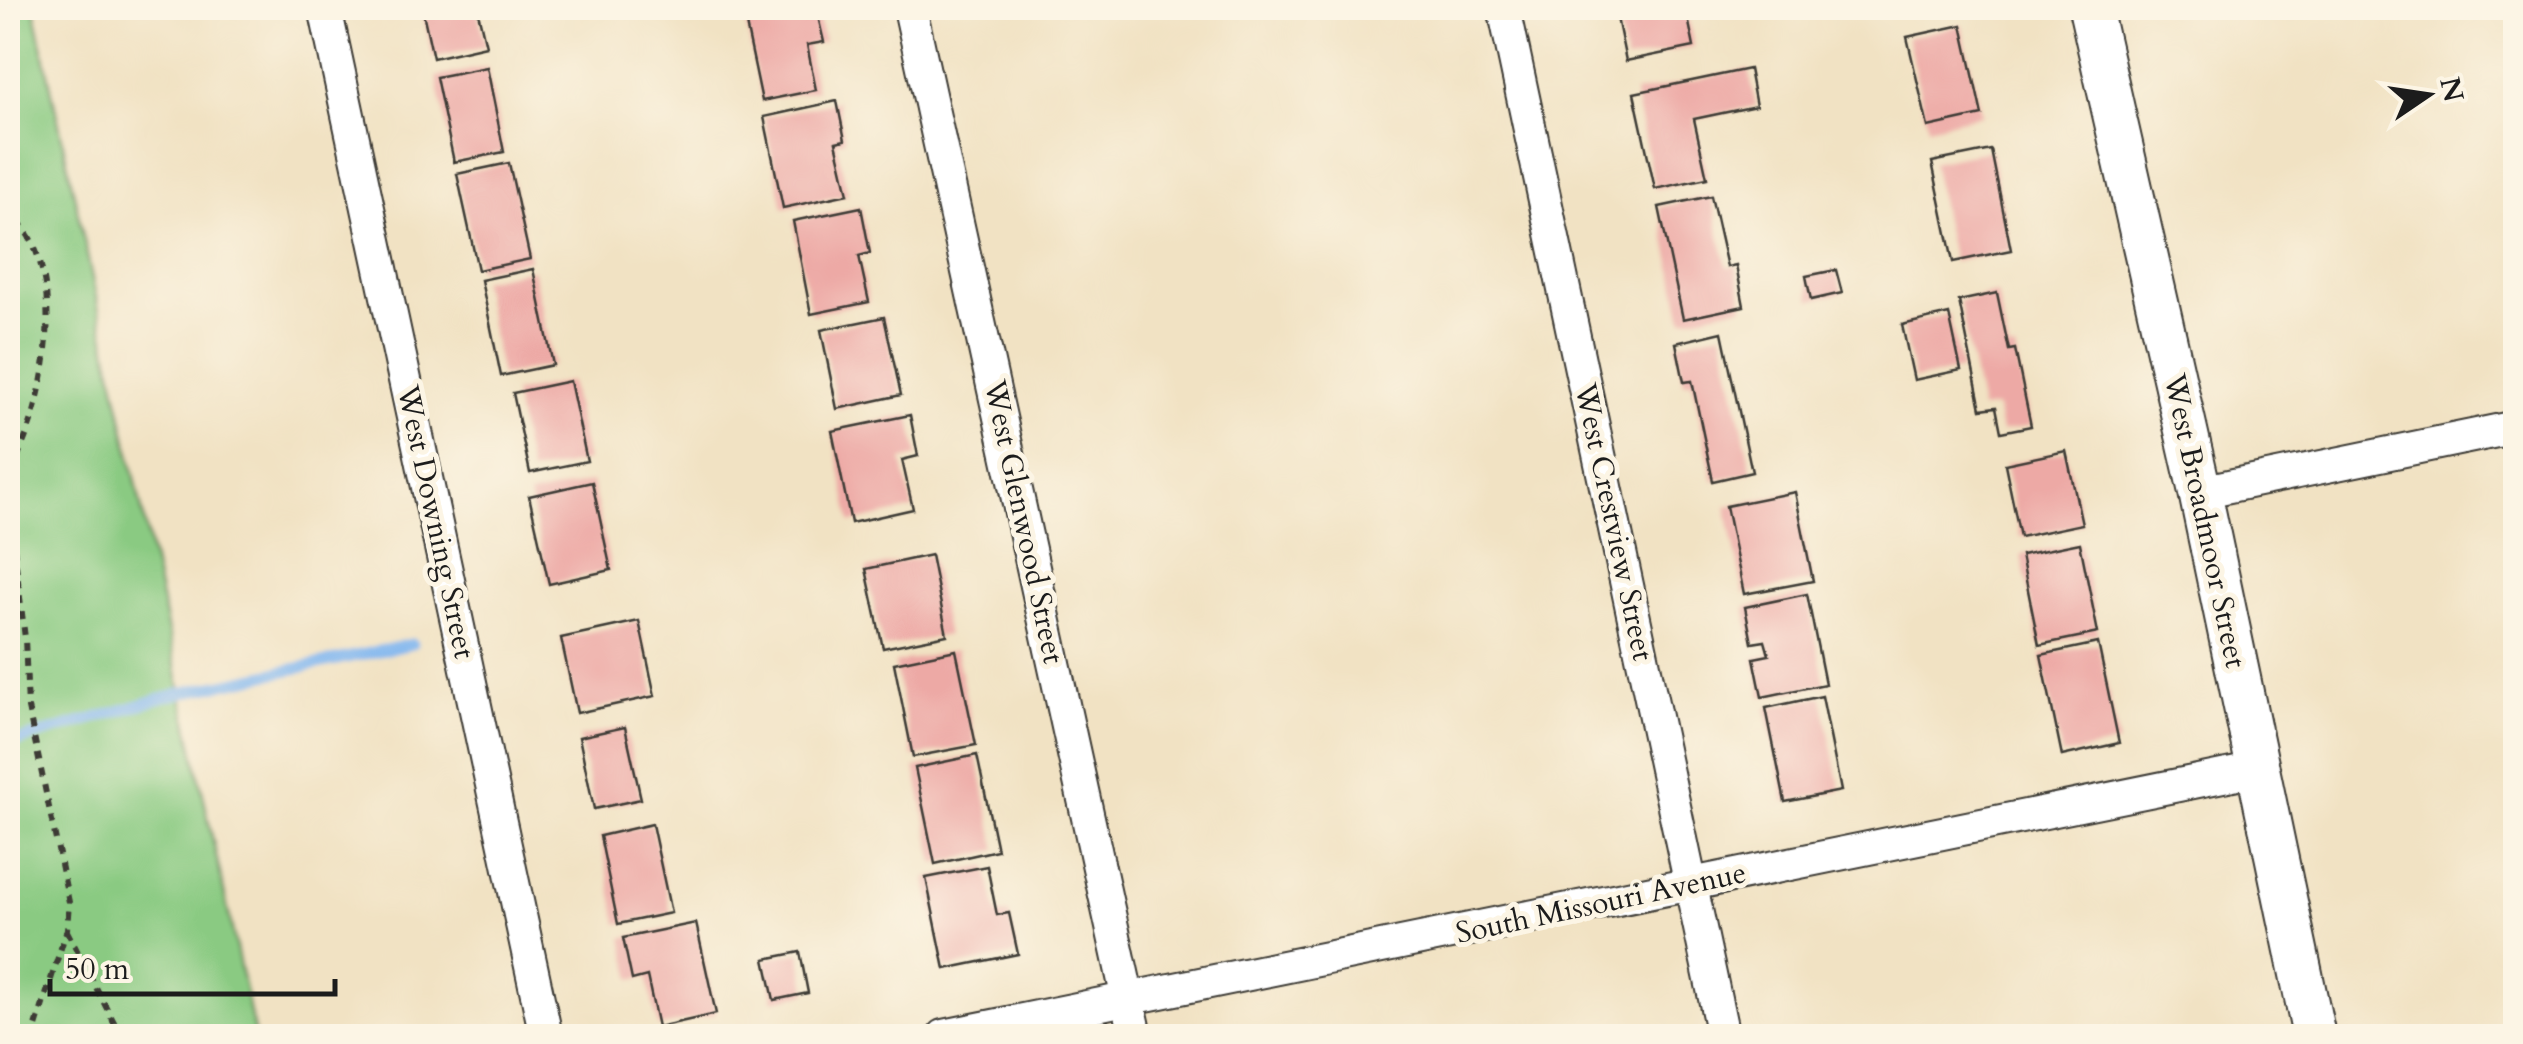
<svg xmlns="http://www.w3.org/2000/svg" width="2523" height="1044" font-family="Cardo,serif">
<rect width="100%" height="100%" fill="#fcf5e5"/>
<filter id="ink" filterUnits="userSpaceOnUse"><feTurbulence type="fractalNoise" baseFrequency=".01" numOctaves="2"/><feDisplacementMap in="SourceGraphic" scale="20" xChannelSelector="R" yChannelSelector="G"/><feConvolveMatrix kernelMatrix="1 2 1 2 8 2 1 2 1" color-interpolation-filters="sRGB"/></filter>
<filter id="wash" filterUnits="userSpaceOnUse"><feTurbulence type="fractalNoise" baseFrequency=".0048" numOctaves="4" result="noise"/><feDisplacementMap in="SourceGraphic" scale="40" xChannelSelector="R" yChannelSelector="G"/><feGaussianBlur stdDeviation="2.25" result="paint"/><feColorMatrix in="noise" values="0 0 0 0 0 0 0 0 0 0 0 0 0 0 0 0 0 1.4 0 .05"/><feComposite in="paint" operator="in"/></filter>
<g filter="url(#wash)">
<rect width="100%" height="100%" fill="#f1e2c3"/>
<path fill="#8aca82" stroke="#53734f" stroke-width="2.5" d="M8 8H34L255 1036H8Z"/>
<g fill="none" stroke-linecap="round" stroke-linejoin="round">
<path stroke="#80b6ef" stroke-width="11" d="M8 744 176 694 412 644"/>
</g>
<g id="blocks">
<g fill="#eda9a5">
<path d="M422 8H477L486 46 433 58Z"/>
<path d="M755 8H816L824 42 807 45 816 90 762 101 743 10Z"/>
<path d="M1615 8H1686L1694 47 1626 61Z"/>
<path d="M1962 25 1982 115 1928 127 1907 37Z"/>
<path d="M487 67 504 152 454 162 436 77Z"/>
<path d="M1749 69 1756 106 1694 119 1707 178 1655 189 1634 93Z"/>
<path d="M837 101 845 140 836 142 848 194 783 208 764 117Z"/>
<path d="M1991 150 2011 250 1953 262 1932 162Z"/>
<path d="M509 163 530 259 478 270 457 174Z"/>
<path d="M1711 196 1727 267 1736 265 1744 306 1683 319 1659 207Z"/>
<path d="M861 207 870 253 859 256 869 302 811 314 793 221Z"/>
<path d="M533 269 553 365 501 376 481 280Z"/>
<path d="M1836 270 1842 293 1811 300 1806 276Z"/>
<path d="M1997 293 2009 350 2015 349 2031 426 2001 432 1996 407 1981 409 1959 301Z"/>
<path d="M1949 314 1961 370 1914 380 1902 325Z"/>
<path d="M884 317 901 395 837 409 821 330Z"/>
<path d="M1722 332 1752 472 1713 481 1692 381 1684 382 1676 343Z"/>
<path d="M570 381 587 461 530 473 513 393Z"/>
<path d="M910 415 918 456 902 460 913 509 851 523 832 431Z"/>
<path d="M2066 451 2082 524 2020 537 2005 464Z"/>
<path d="M592 482 611 570 549 584 529 496Z"/>
<path d="M1795 492 1813 581 1744 594 1726 506Z"/>
<path d="M2080 543 2098 633 2039 645 2021 555Z"/>
<path d="M931 555 947 635 883 648 866 569Z"/>
<path d="M1807 594 1825 684 1762 697 1754 658 1769 655 1765 641 1752 643 1745 607Z"/>
<path d="M639 621 655 696 577 713 561 638Z"/>
<path d="M2098 643 2119 743 2062 756 2041 655Z"/>
<path d="M956 650 976 745 913 757 894 663Z"/>
<path d="M1822 696 1841 791 1785 802 1766 708Z"/>
<path d="M625 727 641 799 594 809 579 737Z"/>
<path d="M977 755 997 850 935 864 915 768Z"/>
<path d="M652 824 671 913 618 924 600 836Z"/>
<path d="M987 866 997 915 1009 913 1018 954 945 969 926 878Z"/>
<path d="M696 923 716 1014 658 1027 647 976 632 980 623 938Z"/>
<path d="M800 952 808 993 774 1000 765 959Z"/>
</g>
</g>
</g>
<g filter="url(#ink)">
<use href="#blocks" fill-opacity="0" stroke="#3c3a35" stroke-width="2.5"/>
<g fill="none" stroke-linecap="round" stroke-linejoin="round">
<defs>
<g id="minor">
<path d="M325 8 546 1036"/>
<path d="M910 8 1136 1036"/>
<path d="M1504 8 1723 1036"/>
<path d="M2200 492 2516 427"/>
<path d="M944 1036 2257 769"/>
</g>
<path id="tertiary" d="M2090 8 2200 492 2314 1036"/>
</defs>
<use href="#minor" stroke="#3c3a35" stroke-width="36"/>
<use href="#tertiary" stroke="#3c3a35" stroke-width="46"/>
<g stroke="#3c3a35" stroke-width="6" stroke-dasharray="8 8" stroke-linecap="butt">
<path d="M8 208C15 218 25 229 31 240 64 303 43 416 8 474"/>
<path d="M8 500 25 638 28 708 69 902 67 929 33 1036"/>
<path d="M67 931 121 1036"/>
</g>
<use href="#minor" stroke="#fff" stroke-width="32"/>
<use href="#tertiary" stroke="#fff" stroke-width="42"/>
</g>
</g>
<g text-anchor="middle" dominant-baseline="central" stroke-width="10" stroke-linejoin="round" paint-order="stroke">
<g font-size="30" fill="#1c1c1c" stroke="#fcf5e5">
<text transform="translate(2205 521) rotate(78)">West Broadmoor Street</text>
<text transform="translate(436 522) rotate(78)">West Downing Street</text>
<text transform="translate(1024 522) rotate(78)">West Glenwood Street</text>
<text transform="translate(1614 522) rotate(78)">West Crestview Street</text>
<text transform="translate(1601 903) rotate(-12)">South Missouri Avenue</text>
</g>
</g>
<rect width="2523" height="1044" fill="none" stroke="#fcf5e5" stroke-width="40"/>
<g transform="translate(2428 95) rotate(77)" stroke="#fcf5e5" stroke-width="8" paint-order="stroke">
<path d="M0-8L18 38L0 25L-18 38Z" fill="#1c1c1c"/>
<text y="-15" font-size="28" font-weight="bold" text-anchor="middle" fill="#1c1c1c">N</text>
</g>
<path d="M50 979v15h285v-15" fill="none" stroke="#1c1c1c" stroke-width="5"/>
<text x="65" y="979" font-size="30" fill="#1c1c1c" stroke="#fcf5e5" stroke-width="8" paint-order="stroke">50 m</text>
</svg>
